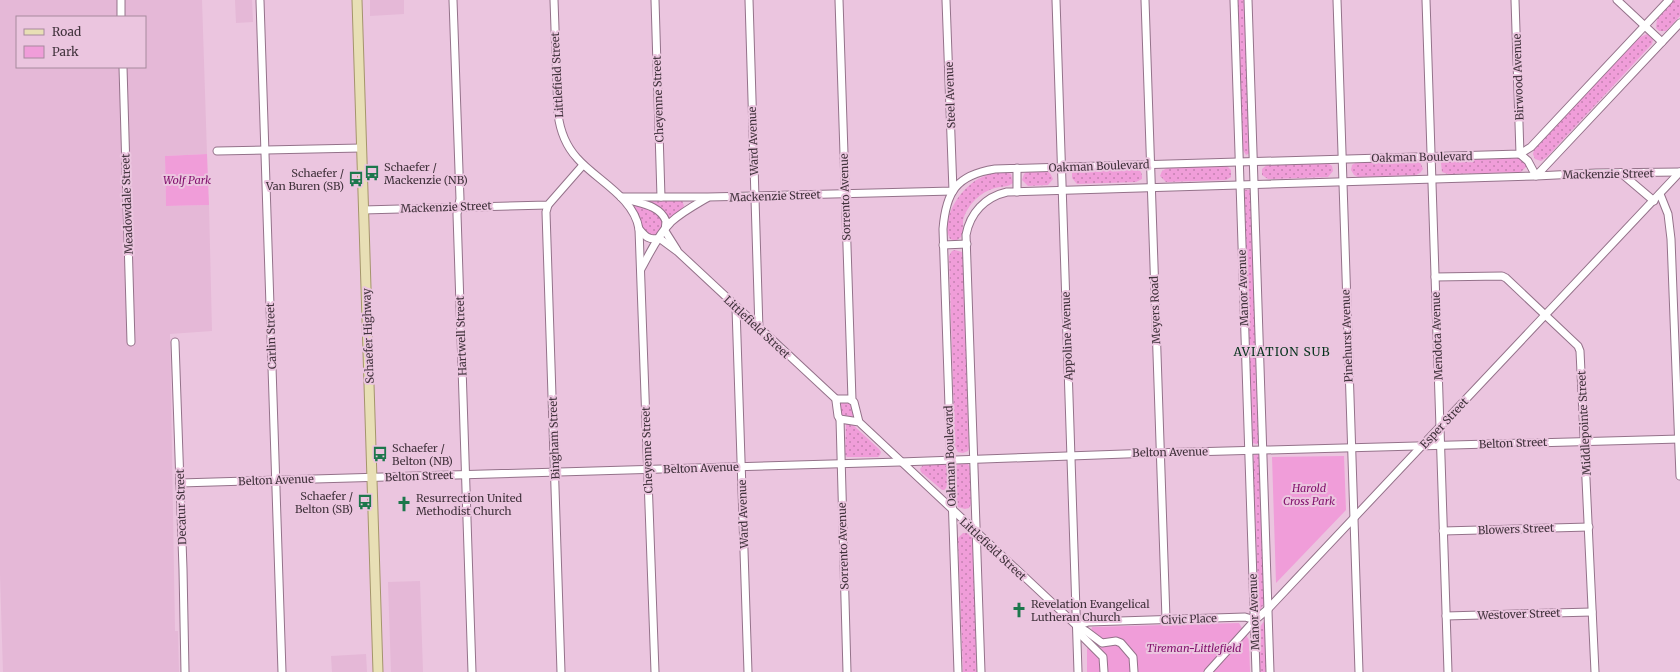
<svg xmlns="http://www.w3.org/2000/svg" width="1680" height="672" font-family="Merriweather,serif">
<defs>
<pattern id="grass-dots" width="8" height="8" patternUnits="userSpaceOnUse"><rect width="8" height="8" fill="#f09dd9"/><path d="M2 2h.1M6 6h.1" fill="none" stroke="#c481b1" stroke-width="1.8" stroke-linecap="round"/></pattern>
</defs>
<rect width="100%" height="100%" fill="#ebc5df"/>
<g fill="#e5b8d7" fill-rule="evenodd">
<path d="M0 0H202L207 154 165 156 166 206 209 205 212 331 170 334 175 631H178L179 672H3L0 575ZM17 17H145V67H17Z"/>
<path d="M235 0H252L253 22 236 23Z"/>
<path d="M370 0H404V14L370 16Z"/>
<path d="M420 581 423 672H391L388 582Z"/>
<path d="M366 654 367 672H332L331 656Z"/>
</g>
<g fill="url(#grass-dots)">
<path d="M1237 0H1245L1250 153 1246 155 1243 150Z"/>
<path d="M1674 0H1680V16L1666 31H1659L1656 28 1657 19Z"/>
<path d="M1647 34 1653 39 1652 44 1547 157 1541 161 1535 159 1533 154 1534 150 1638 38Z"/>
<path d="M1518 158H1522L1526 163V167L1521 172 1448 174 1442 172 1441 163 1446 159Z"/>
<path d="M1417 160 1421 164 1423 169 1420 173 1416 175 1358 177 1354 175 1351 170 1352 165 1357 162Z"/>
<path d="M1328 163 1332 166 1333 171 1328 177 1268 179 1262 175V169L1268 164Z"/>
<path d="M1222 166H1227L1231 170V177L1226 180 1166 182 1160 176 1162 171 1167 168Z"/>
<path d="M1137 169C1142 171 1142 174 1142 179L1136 182 1077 184 1072 178V173L1076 170Z"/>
<path d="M1028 171H1049L1053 179 1048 185 1028 186 1022 180 1024 174Z"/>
<path d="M999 172H1006L1011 174 1013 183C1007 188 999 186 992 189 978 194 966 207 963 221 963 227 963 232 961 237L956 241 950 239C941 220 957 195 971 184 979 177 989 174 999 172Z"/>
<path d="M1245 190H1250L1251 194 1260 441 1259 444H1256L1253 443 1252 439 1243 199Z"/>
<path d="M642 199 682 200 684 206 682 209 669 221Z"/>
<path d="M632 203C644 207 662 211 664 226L656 236 652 237 643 229 639 217 629 205Z"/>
<path d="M955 250 962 252 963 256 969 447 968 451 963 453 958 452 955 447 949 256 952 251Z"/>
<path d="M846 400 850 403 854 414 852 417H842L838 403Z"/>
<path d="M846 423H851L879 449 881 452 880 455 878 457H847L845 455Z"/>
<path d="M1258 454 1260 456 1265 603 1259 611 1253 469 1254 455Z"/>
<path d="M962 463 968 464 970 468 971 504 969 508 965 509 958 507 957 502 956 468 957 465Z"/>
<path d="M945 464C948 470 949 484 945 490H942L921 472 920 469 923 465Z"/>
<path d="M963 533H969L973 537 977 672H963L958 538Z"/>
<path d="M1265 620 1268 672H1260L1259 628Z"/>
</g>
<g fill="#f09dd9">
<path d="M207 154 209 205 166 206 165 156Z"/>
<path d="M1344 456 1346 510 1276 583 1272 457Z"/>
<path d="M1239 623 1249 640 1250 672H1087V650L1092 627Z"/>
</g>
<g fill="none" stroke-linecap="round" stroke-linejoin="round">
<defs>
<g id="minor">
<path d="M121 0V17"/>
<path d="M453 0 460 199 457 214 472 672"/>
<path d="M554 0 558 114C560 130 566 146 577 158 596 180 634 197 639 229L655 672"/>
<path d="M655 0 661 197"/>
<path d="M749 0 759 330"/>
<path d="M839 0 852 400"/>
<path d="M1056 0 1078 672"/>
<path d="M1145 0 1166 619"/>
<path d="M1234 0 1256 672"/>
<path d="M1248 0 1270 672"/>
<path d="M1337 0 1359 672"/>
<path d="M1426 0 1448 672"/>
<path d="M1515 0 1520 154 1528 161 1536 176 1596 173 1680 172"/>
<path d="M1617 0 1662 42"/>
<path d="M260 1 282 672"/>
<path d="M123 67 131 342"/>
<path d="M217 151 361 148"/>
<path d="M1017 168V192"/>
<path d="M1621 173 1654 201"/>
<path d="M1660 194 1668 214 1671 239 1680 476"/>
<path d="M621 197H708L953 191 946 0"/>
<path d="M629 200C643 204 660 206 666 221L665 231 677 250"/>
<path d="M548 205 546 212 561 672"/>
<path d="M363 210 548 205 583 165"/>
<path d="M639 229C645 236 649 241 659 238L678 252 837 400"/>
<path d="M943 245 967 244"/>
<path d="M641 269C650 253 658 235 671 222 682 212 695 205 707 198"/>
<path d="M1435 277 1502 276 1506 278 1578 346 1580 351 1595 672"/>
<path d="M736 308 748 672"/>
<path d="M175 342 183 569 185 672"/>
<path d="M840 419 847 672"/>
<path d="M859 422 854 402 849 399H837L836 401 838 416 840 419 859 422 1077 626 1086 631 1102 643 1116 641 1121 643 1133 657 1134 672"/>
<path d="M180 483 900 462 1153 453 1680 439"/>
<path d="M1443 531 1589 527"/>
<path d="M1446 616 1592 612"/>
<path d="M1077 626 1088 622 1245 617 1255 620"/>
<path d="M1078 628 1083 637 1103 657 1104 672"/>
<path d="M958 672 943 229C946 192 956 175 995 169L1520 154 1531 147 1669 0"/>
<path d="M981 672 966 235C970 213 985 197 1007 192L1536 176 1680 23"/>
<path d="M1208 672 1255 620 1268 609 1680 172"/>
</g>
<path id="major" d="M357 0 378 672"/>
</defs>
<use href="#minor" stroke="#94728a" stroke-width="9"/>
<use href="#major" stroke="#a4956b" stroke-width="11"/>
<use href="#minor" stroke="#fff" stroke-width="7"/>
<use href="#major" stroke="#e8dfb5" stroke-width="9"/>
</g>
<defs>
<symbol id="bus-bare" viewBox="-9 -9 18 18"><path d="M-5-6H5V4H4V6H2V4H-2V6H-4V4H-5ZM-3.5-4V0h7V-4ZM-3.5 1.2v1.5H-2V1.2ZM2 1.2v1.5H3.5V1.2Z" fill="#1c774c" stroke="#ebc5df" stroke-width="2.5" paint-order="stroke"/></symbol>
<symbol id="church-bare" viewBox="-9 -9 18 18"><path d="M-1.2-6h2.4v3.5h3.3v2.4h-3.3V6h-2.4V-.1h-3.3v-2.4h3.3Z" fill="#1c774c" stroke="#ebc5df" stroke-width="2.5" paint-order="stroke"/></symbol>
</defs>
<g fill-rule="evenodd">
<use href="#bus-bare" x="361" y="162" width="22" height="22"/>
<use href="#bus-bare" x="345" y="168" width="22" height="22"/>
<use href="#bus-bare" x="369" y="443" width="22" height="22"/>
<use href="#bus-bare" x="354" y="491" width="22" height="22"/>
<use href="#church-bare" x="393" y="493" width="22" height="22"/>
<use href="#church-bare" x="1008" y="599" width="22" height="22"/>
</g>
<g text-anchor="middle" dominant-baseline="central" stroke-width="4" stroke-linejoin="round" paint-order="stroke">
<g font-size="11" fill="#41323c" stroke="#ebc5df">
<text transform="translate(557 75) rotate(-93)">Littlefield Street</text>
<text transform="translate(1518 77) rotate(-92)">Birwood Avenue</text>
<text transform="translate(950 95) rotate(-92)">Steel Avenue</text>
<text transform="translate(658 99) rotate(-92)">Cheyenne Street</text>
<text transform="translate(753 141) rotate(-92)">Ward Avenue</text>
<text transform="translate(1422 157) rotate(-1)">Oakman Boulevard</text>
<text transform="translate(1099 166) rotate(-2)">Oakman Boulevard</text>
<text transform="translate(1608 174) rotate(-1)">Mackenzie Street</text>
<text transform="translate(775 196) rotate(-2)">Mackenzie Street</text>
<text transform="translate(845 197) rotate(-92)">Sorrento Avenue</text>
<text transform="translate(127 204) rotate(-92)">Meadowdale Street</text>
<text transform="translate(446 207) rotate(-2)">Mackenzie Street</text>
<text transform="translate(1243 288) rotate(-92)">Manor Avenue</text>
<text transform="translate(1155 310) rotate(-92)">Meyers Road</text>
<text transform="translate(757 327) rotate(43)">Littlefield Street</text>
<text transform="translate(271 336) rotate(-92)">Carlin Street</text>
<text transform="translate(368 336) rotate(-92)">Schaefer Highway</text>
<text transform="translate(461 336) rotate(-92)">Hartwell Street</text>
<text transform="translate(1067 336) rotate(-92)">Appoline Avenue</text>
<text transform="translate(1347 336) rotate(-92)">Pinehurst Avenue</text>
<text transform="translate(1437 336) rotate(-92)">Mendota Avenue</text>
<text transform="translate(1444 423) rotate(-47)">Esper Street</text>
<text transform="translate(1584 423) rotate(-93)">Middlepointe Street</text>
<text transform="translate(554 438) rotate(-92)">Bingham Street</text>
<text transform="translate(1513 443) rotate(-2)">Belton Street</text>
<text transform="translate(647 450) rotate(-92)">Cheyenne Street</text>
<text transform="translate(1170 452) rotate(-1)">Belton Avenue</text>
<text transform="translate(950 456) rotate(-92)">Oakman Boulevard</text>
<text transform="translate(701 468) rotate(-2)">Belton Avenue</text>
<text transform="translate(419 476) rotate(-2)">Belton Street</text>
<text transform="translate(276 480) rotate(-2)">Belton Avenue</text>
<text transform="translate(181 507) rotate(-92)">Decatur Street</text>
<text transform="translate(743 514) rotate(-92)">Ward Avenue</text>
<text transform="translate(1516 529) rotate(-2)">Blowers Street</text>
<text transform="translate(843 546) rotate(-92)">Sorrento Avenue</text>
<text transform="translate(993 549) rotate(43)">Littlefield Street</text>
<text transform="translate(1254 612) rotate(-92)">Manor Avenue</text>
<text transform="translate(1519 614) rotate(-2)">Westover Street</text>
<text transform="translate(1189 619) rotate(-2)">Civic Place</text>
</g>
<g font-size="11" fill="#41323c" stroke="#ebc5df" text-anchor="start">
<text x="384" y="167">Schaefer /<tspan x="384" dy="13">Mackenzie (NB)</tspan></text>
<text x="344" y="173" text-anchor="end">Schaefer /<tspan x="344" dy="13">Van Buren (SB)</tspan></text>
<text x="392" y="448">Schaefer /<tspan x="392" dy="13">Belton (NB)</tspan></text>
<text x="353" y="496" text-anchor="end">Schaefer /<tspan x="353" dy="13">Belton (SB)</tspan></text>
<text x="416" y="498">Resurrection United<tspan x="416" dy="13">Methodist Church</tspan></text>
<text x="1031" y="604">Revelation Evangelical<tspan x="1031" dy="13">Lutheran Church</tspan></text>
</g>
<g font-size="11" font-style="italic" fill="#83136e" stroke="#ebc5df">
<text x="187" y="180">Wolf Park</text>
<text x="1309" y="488">Harold<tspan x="1309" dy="13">Cross Park</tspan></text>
<text x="1194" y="648">Tireman-Littlefield</text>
</g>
<g font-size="12" letter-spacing="1" fill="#08331e" stroke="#ebc5df">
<text x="1282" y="351">AVIATION SUB</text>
</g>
</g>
<rect x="16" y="16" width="130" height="52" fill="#ebc5df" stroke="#a78a9e"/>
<rect x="24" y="29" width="20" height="6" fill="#e8dfb5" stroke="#a78a9e"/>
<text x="52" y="36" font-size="12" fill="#41323c">Road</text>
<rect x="24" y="46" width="20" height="12" fill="#f09dd9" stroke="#a78a9e"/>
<text x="52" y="56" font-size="12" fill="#41323c">Park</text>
</svg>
